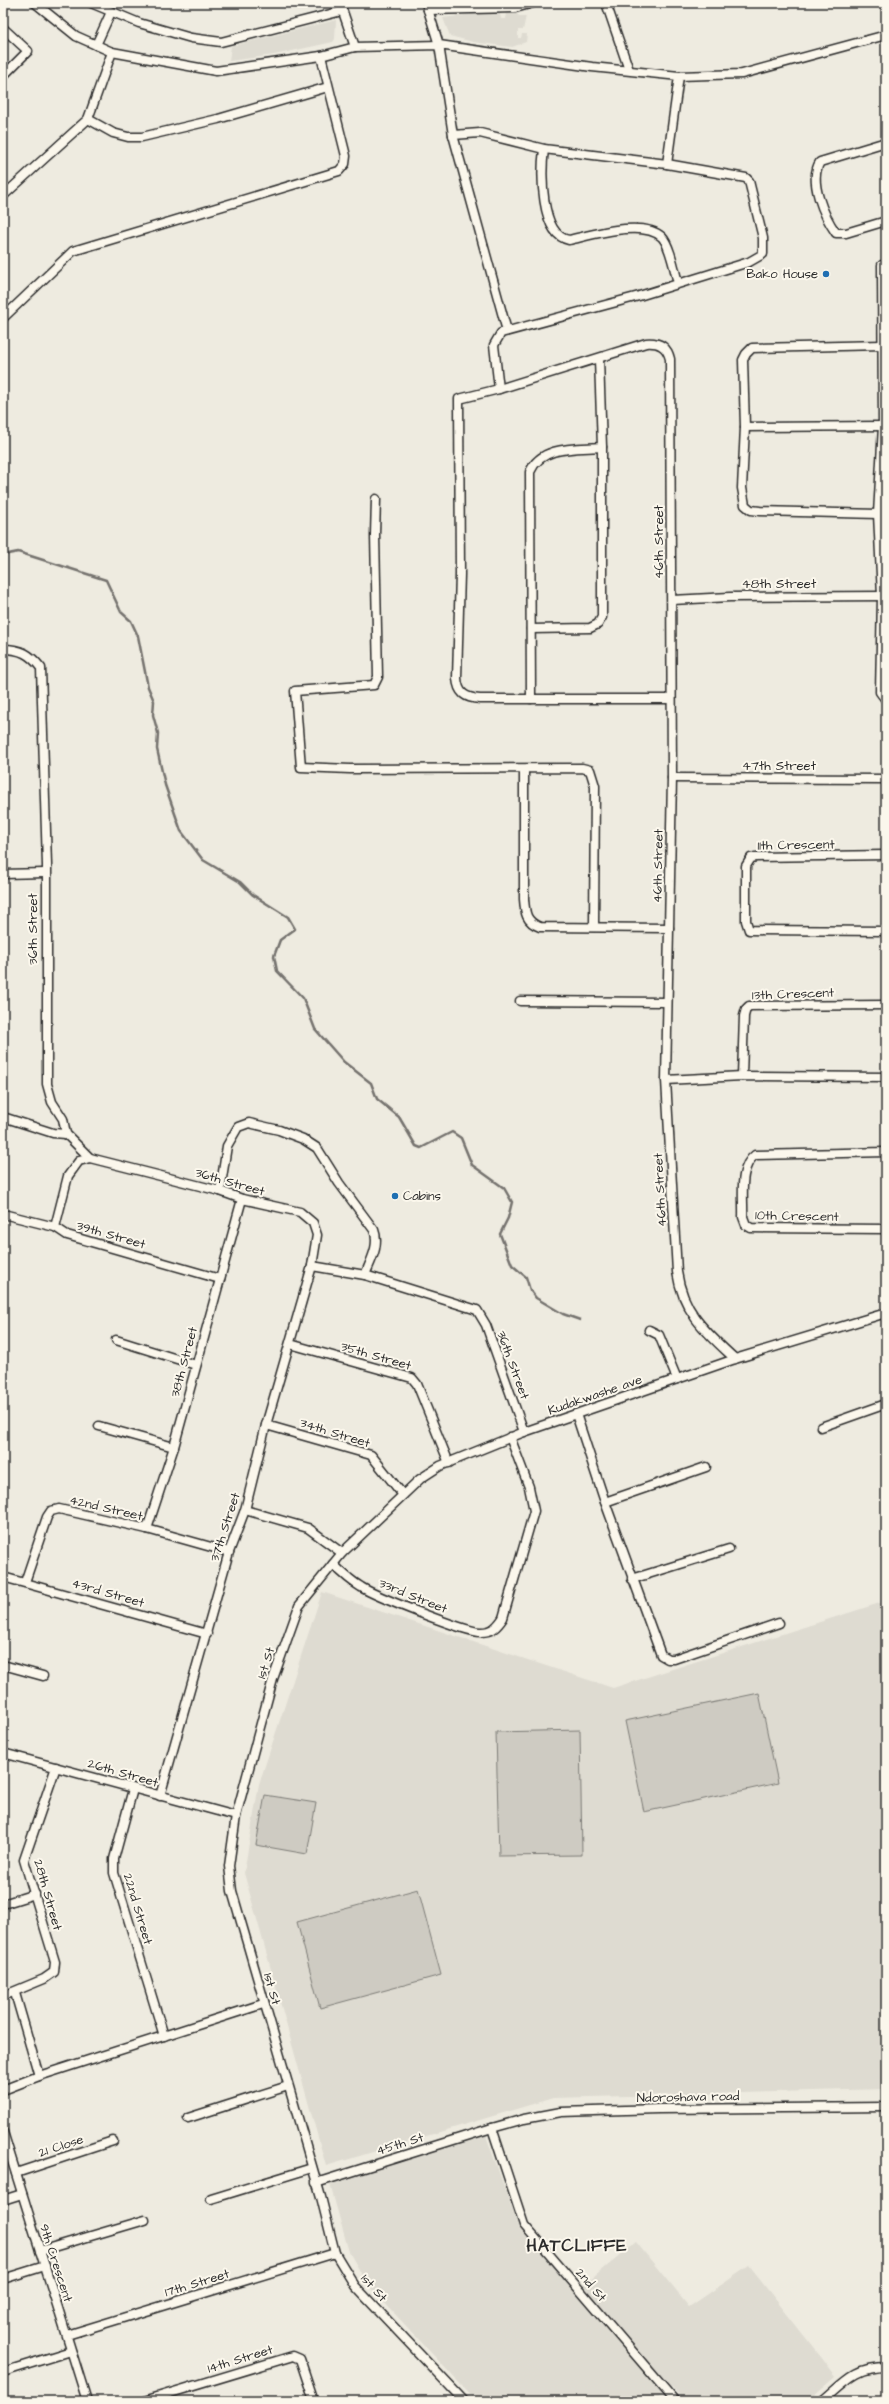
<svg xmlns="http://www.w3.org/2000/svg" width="889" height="2404" font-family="'Architects Daughter',sans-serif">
<rect width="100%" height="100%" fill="#eeebe0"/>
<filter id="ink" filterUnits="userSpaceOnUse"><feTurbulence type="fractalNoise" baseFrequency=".025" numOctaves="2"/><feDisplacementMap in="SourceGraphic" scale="8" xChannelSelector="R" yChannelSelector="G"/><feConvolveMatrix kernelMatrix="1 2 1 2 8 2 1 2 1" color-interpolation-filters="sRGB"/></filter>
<g filter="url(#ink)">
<g fill="#dedbd1">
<path d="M516 12 519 16H526L523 30H518V38H521L522 34H527L526 42 512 47 473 42 450 36 443 18 480 13 500 14 501 19H506L507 13Z"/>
<path d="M336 20 335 39 333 42 274 55 229 61 231 46Z"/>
<path d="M322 1592 613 1688 886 1601V2089L553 2098 326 2166 244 1873 259 1784Z"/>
<path d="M484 2130 519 2228 576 2292 636 2242 689 2307 749 2266 836 2376 807 2401H684L672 2387 655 2401H476L368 2285 349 2252 328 2177Z"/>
</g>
<g fill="#cecbc2" stroke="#7c7b76">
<path d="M759 1693 778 1783 644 1812 625 1721Z"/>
<path d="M580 1730 582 1855 499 1856 496 1732Z"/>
<path d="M265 1795 316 1803 307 1854 256 1845Z"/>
<path d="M418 1889 441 1975 320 2008 297 1922Z"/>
</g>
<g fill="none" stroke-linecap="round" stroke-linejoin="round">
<path stroke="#74726e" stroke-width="2.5" d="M3 555 18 552 106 580 121 612 131 621 138 636 148 687 154 701 153 715 158 733 157 749 165 785 181 831 203 860 240 882 253 895 288 917 295 929 280 940 274 956 277 971 303 998 315 1029 344 1062 371 1083 377 1099 399 1117 416 1146 421 1148 452 1132 461 1138 472 1165 504 1188 512 1202 508 1218 500 1234 512 1265 526 1277 530 1290 536 1298 563 1314 580 1320"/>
<defs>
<g id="minor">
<path d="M35 3 76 36 112 52 216 71 321 56 355 47 439 45 592 67 679 76 742 74 886 35"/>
<path d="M91 3 139 23 191 38 221 42 342 11"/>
<path d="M340 3 355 47"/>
<path d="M426 3 439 45 453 135 507 331"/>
<path d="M606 3 629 70"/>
<path d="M428 10 515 8 533 3"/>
<path d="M3 28 28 51 3 76"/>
<path d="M96 45 111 12"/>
<path d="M88 119 113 133 128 137H142L218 119 328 87"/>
<path d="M453 135 480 133 544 149 667 164 746 178 749 181 763 238V254L749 262 639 296 501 333 494 345 499 389"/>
<path d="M886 142 820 162C808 181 824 216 836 233H846L886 221"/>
<path d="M544 149C541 172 540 235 569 240 592 235 643 219 662 237 670 245 675 272 678 283"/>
<path d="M667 164 679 76"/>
<path d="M3 196 88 119 112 52"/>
<path d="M882 265 883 426 878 514 882 596 880 692 886 700"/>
<path d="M3 318 73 251 339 171 345 164 346 156 321 56"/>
<path d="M745 427 883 426"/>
<path d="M376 499 375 535 378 677 374 685 295 691 301 767 350 769 582 768 590 770 595 786 594 927"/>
<path d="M878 514 760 511 751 510 745 505 742 488 745 427 743 360 746 354 752 348 882 345"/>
<path d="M672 600 730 597 886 596"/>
<path d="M531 629 590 628 598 624 602 617V447L599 359"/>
<path d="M3 649C21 649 30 654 41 668L47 865V1084L52 1102 63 1119 66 1134 90 1158 220 1191 242 1199 300 1212 313 1223 317 1235 312 1266 266 1425 245 1510 229 1552 160 1796"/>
<path d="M531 699 530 472C541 445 576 449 602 447"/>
<path d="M670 699H480C465 698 458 693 457 678L460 574 459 399 499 389 646 343C659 342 667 346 670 359L672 778 666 1080 677 1272C683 1313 706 1332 735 1359"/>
<path d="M524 769V899C525 913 526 922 540 927L669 928"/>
<path d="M672 778 886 779"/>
<path d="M886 855 756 857 751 858 746 866V921L749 930 886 931"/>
<path d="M3 874 45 873"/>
<path d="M520 1001 666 1002"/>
<path d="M742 1076 744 1016 746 1009 749 1006 886 1005"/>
<path d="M666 1080 742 1076 886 1077"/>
<path d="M3 1117 53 1133 66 1134"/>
<path d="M886 1152 755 1155C738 1168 744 1197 743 1217L746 1225 751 1228 886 1229"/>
<path d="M90 1158 79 1161 68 1176 55 1227 67 1235 220 1279"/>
<path d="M220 1191 227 1146 238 1127 249 1123 279 1130 303 1139 317 1148 339 1183 374 1230C380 1245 371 1260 365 1275"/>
<path d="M3 1214 55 1227"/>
<path d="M312 1266 365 1275 477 1310 486 1325 524 1432"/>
<path d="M649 1330 659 1335 677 1379"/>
<path d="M116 1340 196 1365"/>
<path d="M290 1344 412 1378 417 1384 449 1463"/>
<path d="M576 1414 605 1502 661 1655 668 1659H674L779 1623"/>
<path d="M266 1425 371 1455 403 1495"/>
<path d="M99 1426 174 1447"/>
<path d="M821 1427 886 1404"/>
<path d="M605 1502 706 1467"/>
<path d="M245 1510 308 1528 342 1553"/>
<path d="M147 1529 174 1447 242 1199"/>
<path d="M333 1564C342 1573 351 1581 361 1587 375 1596 468 1633 481 1632 492 1632 497 1627 503 1618L534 1511 529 1487 510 1437"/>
<path d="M3 1577 207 1634"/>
<path d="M632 1579 729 1549"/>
<path d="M25 1582 47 1517 51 1511 59 1509 147 1529 229 1552"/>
<path d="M3 1665 43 1676"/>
<path d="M3 1753 236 1816"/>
<path d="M133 1789 114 1859V1873L164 2036"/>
<path d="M3 1904 35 1894"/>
<path d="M15 1993 39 2076"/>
<path d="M3 1996 44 1979 54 1972 55 1962 24 1860 56 1767"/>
<path d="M3 2090 39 2076 263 2004"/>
<path d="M188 2118 288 2086"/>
<path d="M492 2128 524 2225 675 2401"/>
<path d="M3 2132 87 2401"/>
<path d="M16 2173 113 2141"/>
<path d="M316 2183 492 2128 524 2119 561 2112 658 2109 886 2107"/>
<path d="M211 2199 312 2168"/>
<path d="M3 2200 22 2194"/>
<path d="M40 2251 145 2220"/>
<path d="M3 2279 45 2266"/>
<path d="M67 2335 335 2253"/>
<path d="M3 2372 71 2351"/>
<path d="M144 2401 293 2356 300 2359 314 2401"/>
<path d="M464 2401 355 2286 335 2253 321 2197 232 1891 229 1866 236 1816 273 1679 299 1606 342 1553 420 1479 440 1466 524 1432 735 1359 886 1313"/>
<path d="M822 2401C845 2382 854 2367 886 2367"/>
</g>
</defs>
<use href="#minor" stroke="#2b2b2b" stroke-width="11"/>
<use href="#minor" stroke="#fbf7ec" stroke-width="8"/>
</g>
</g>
<g fill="#1f6fb2" stroke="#fbf7ec" stroke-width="1.5">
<circle cx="826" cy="274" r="4"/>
<circle cx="395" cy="1196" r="4"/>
</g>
<g text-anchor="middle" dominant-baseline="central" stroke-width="4" stroke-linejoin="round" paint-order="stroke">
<g font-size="13" fill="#2b2b2b" stroke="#fbf7ec" text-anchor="end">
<text x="818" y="274">Bako House</text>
<text x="403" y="1196" text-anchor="start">Cabins</text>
</g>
<g font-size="13" fill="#2b2b2b" stroke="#fbf7ec">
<text transform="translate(659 542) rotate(-90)">46th Street</text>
<text x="779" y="584">48th Street</text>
<text x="779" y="766">47th Street</text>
<text transform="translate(796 845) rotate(-1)">11th Crescent</text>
<text transform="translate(658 866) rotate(-89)">46th Street</text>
<text transform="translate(33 929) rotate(-90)">36th Street</text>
<text transform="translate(793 994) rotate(-2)">13th Crescent</text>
<text transform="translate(230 1182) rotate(16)">36th Street</text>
<text transform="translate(660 1190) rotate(-93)">46th Street</text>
<text transform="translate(797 1216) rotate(1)">10th Crescent</text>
<text transform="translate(111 1235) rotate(16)">39th Street</text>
<text transform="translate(376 1356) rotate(16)">35th Street</text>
<text transform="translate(184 1362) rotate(-75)">38th Street</text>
<text transform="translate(513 1365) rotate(70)">36th Street</text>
<text transform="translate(595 1395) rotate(-19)">Kudakwashe ave</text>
<text transform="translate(335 1433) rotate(17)">34th Street</text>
<text transform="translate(106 1508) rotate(13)">42nd Street</text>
<text transform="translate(225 1527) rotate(-72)">37th Street</text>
<text transform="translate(108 1593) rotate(16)">43rd Street</text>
<text transform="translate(413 1596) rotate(22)">33rd Street</text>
<text transform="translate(266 1663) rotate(-73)">1st St</text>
<text transform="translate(123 1773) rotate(16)">26th Street</text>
<text transform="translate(48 1895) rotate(74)">28th Street</text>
<text transform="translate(138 1909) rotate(73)">22nd Street</text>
<text transform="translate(272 1989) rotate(74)">1st St</text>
<text transform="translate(688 2097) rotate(-1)">Ndoroshava road</text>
<text transform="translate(400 2144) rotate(-17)">45th St</text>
<text transform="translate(61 2146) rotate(-18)">21 Close</text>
<text transform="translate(56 2263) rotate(72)">9th Crescent</text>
<text transform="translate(197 2283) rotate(-17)">17th Street</text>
<text transform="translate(591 2285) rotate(49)">2nd St</text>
<text transform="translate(374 2288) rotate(48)">1st St</text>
<text transform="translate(240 2359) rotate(-17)">14th Street</text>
</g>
<g font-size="17" font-weight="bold" letter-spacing="1" fill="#2b2b2b" stroke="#fbf7ec">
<text x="577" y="2246">HATCLIFFE</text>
</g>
</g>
<rect width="889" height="2404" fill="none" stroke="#fbf7ec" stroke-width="16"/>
<rect x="8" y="8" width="873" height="2388" fill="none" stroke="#2b2b2b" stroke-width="1.5" filter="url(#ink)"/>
</svg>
